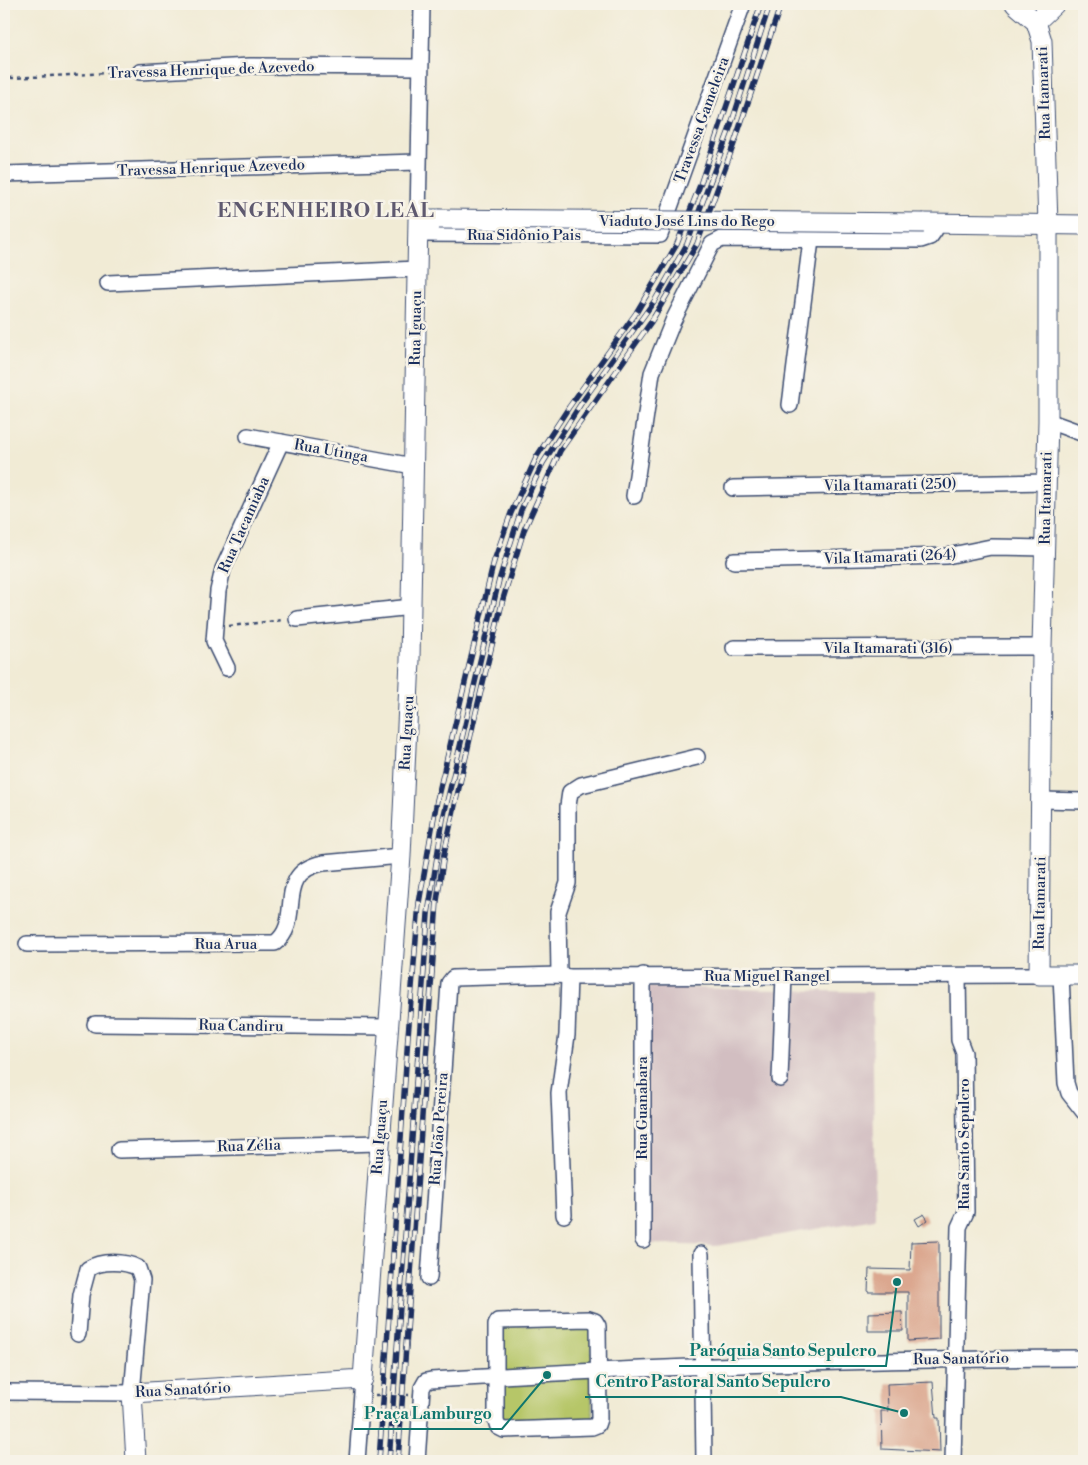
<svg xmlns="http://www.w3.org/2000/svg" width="1088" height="1465" font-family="'Libre Bodoni',serif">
<rect width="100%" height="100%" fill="#f7f3e8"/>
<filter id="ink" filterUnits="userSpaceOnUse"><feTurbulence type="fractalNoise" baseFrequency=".02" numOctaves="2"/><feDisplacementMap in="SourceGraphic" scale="10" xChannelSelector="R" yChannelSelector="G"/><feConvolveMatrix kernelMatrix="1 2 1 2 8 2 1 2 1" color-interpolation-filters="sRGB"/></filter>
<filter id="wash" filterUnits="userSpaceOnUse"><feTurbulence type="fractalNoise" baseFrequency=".0096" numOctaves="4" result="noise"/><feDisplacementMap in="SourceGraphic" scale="20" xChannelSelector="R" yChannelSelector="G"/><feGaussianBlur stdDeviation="1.12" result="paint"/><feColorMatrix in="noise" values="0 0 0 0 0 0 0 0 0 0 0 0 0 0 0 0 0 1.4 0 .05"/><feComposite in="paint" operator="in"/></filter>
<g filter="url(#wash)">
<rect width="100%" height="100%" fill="#f1ebd5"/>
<path fill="#d2bec1" d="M645 987 872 992 875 1219 716 1246 648 1244Z"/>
<path fill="#b6c668" stroke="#687a63" d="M586 1323 592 1328V1422L502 1423 503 1328 506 1326Z"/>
<g id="blocks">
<g fill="#dba78f">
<path d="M924 1214 928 1220 919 1226 915 1219Z"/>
<path d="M939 1241V1339L908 1341V1292H868L869 1269 910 1270 911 1242Z"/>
<path d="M902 1312 903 1331H868V1313Z"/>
<path d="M933 1382 936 1418H939L940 1452 882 1449 881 1411H888L887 1384Z"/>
</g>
</g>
</g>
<g filter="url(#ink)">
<use href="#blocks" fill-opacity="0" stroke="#3b4b70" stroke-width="1"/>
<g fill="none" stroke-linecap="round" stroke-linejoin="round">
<defs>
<g id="minor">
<path d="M140 72 250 66 420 67"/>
<path d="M4 174 418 162"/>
<path d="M418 219 422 4"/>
<path d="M418 234 660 235 743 4"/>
<path d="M108 283 417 269"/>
<path d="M790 405 811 240"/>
<path d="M1048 421 1084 434"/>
<path d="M248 436 413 466"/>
<path d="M733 488 1046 482"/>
<path d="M634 496 652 373 673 321 712 244 722 239 921 240 930 237 935 230V223"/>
<path d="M734 561 947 556 991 547 1044 548"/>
<path d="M297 619 412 607"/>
<path d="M734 648 1042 647"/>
<path d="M227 668 214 641 218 591 223 569 281 442"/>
<path d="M1041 800 1084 801"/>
<path d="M27 944 275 943C305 921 272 873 323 863L401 856"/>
<path d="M559 975 558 912 568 883V806L570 792 581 785 697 757"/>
<path d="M1061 975 1066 1083 1069 1093 1084 1112"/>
<path d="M95 1024 388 1027"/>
<path d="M780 1079 784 976"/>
<path d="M119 1150 379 1143"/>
<path d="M564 1215 559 1093 567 1035 569 977"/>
<path d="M643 1240V975"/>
<path d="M701 1254 704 1461"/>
<path d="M429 1278 449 983 453 978 559 975 569 977 1039 975"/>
<path d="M589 1319 595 1321 598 1326 599 1419 597 1425 592 1427 504 1430 498 1427 496 1421V1325L498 1321Z"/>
<path d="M4 1392 132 1393 142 1280 138 1268C125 1261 101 1260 88 1269L81 1295 78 1334"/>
<path d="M357 1461 363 1379"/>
<path d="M417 1461 422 1388 426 1381 431 1380C649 1367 867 1359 1084 1358"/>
<path d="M953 1461 959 1227 966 1212 964 1053 959 1040 958 977"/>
</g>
<g id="major">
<path d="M1015 4 1036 22 1042 41 1048 224V421L1042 647 1039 975H1084"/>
<path d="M1036 22 1055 4"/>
<path d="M924 223 1084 225"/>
<path d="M136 1461 132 1393 363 1379 401 856 410 660 418 219H439"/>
</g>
</defs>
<use href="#minor" stroke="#3b4b70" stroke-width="18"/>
<use href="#major" stroke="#3b4b70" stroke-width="21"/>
<g stroke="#3b4b70" stroke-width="2.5" stroke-dasharray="4 4" stroke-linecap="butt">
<path d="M4 72 12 78 128 72"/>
<path d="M229 626 284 620"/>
<path d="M375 1395H409"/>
</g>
<use href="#minor" stroke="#fff" stroke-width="15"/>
<use href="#major" stroke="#fff" stroke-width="19"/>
<defs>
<g id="rail">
<path d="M379 1461 408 1036 419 903 437 800 494 561 511 513 537 456 569 407 636 313 677 244 700 185 761 4"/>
<path d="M389 1461 428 914 443 819 499 580 521 510 543 463 582 402 655 300 687 244 730 128 770 4"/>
<path d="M398 1461 437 901 444 854 476 712 503 599 524 530 560 451 651 322 697 244 735 141 781 4"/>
</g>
</defs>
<use href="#rail" stroke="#1b2f5e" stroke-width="5.5"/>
<use href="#rail" stroke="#f7f3e8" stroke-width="4" stroke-dasharray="11" stroke-linecap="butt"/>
<defs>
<path id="major-bridge" d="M439 219 924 223"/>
</defs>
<use href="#major-bridge" stroke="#3b4b70" stroke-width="21" stroke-linecap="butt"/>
<use href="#major-bridge" stroke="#fff" stroke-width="19"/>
</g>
</g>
<g text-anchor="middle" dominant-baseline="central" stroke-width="5" stroke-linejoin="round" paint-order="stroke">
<g font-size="15" fill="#1b2f5e" stroke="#f7f3e8">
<text transform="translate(211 70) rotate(-2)">Travessa Henrique de Azevedo</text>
<text transform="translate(1044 93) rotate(-92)">Rua Itamarati</text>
<text transform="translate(702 120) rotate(-70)">Travessa Gameleira</text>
<text transform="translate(211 168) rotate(-2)">Travessa Henrique Azevedo</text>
<text x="687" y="221">Viaduto José Lins do Rego</text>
<text x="524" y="235">Rua Sidônio Pais</text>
<text transform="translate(416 328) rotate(-89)">Rua Iguaçu</text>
<text transform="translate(331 451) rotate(10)">Rua Utinga</text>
<text transform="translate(890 485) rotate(-1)">Vila Itamarati (250)</text>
<text transform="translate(1046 498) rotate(-89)">Rua Itamarati</text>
<text transform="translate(244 525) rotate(-66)">Rua Tacamiaba</text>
<text transform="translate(890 557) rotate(-2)">Vila Itamarati (264)</text>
<text x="888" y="648">Vila Itamarati (316)</text>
<text transform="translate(407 733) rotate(-87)">Rua Iguaçu</text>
<text transform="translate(1040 903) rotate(-89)">Rua Itamarati</text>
<text x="226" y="944">Rua Arua</text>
<text x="767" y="976">Rua Miguel Rangel</text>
<text transform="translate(241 1026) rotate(1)">Rua Candiru</text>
<text transform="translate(642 1108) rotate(-90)">Rua Guanabara</text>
<text transform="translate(439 1129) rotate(-86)">Rua João Pereira</text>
<text transform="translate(380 1137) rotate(-86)">Rua Iguaçu</text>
<text transform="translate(964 1144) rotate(-90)">Rua Santo Sepulcro</text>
<text transform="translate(249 1146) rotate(-2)">Rua Zélia</text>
<text transform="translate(961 1359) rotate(-1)">Rua Sanatório</text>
<text transform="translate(183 1390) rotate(-3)">Rua Sanatório</text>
</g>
<g font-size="20" font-weight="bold" letter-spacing="1" fill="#5e596f" stroke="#f7f3e8">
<text x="326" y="211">ENGENHEIRO LEAL</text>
</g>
</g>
<path fill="none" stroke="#0f766e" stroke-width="2" d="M897 1282L886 1366H679M904 1413L841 1397H585M547 1375L502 1429H354"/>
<g fill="#0f766e" stroke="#f7f3e8" stroke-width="2">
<circle cx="897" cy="1282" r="5"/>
<circle cx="904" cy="1413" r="5"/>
<circle cx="547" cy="1375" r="5"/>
</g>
<g font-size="16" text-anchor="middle" font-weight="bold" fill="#0f766e" stroke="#f7f3e8" stroke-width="5" stroke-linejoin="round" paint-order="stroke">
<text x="783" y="1356">Paróquia Santo Sepulcro</text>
<text x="713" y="1387">Centro Pastoral Santo Sepulcro</text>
<text x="428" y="1419">Praça Lamburgo</text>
</g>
<rect width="1088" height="1465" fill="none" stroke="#f7f3e8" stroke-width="20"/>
</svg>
